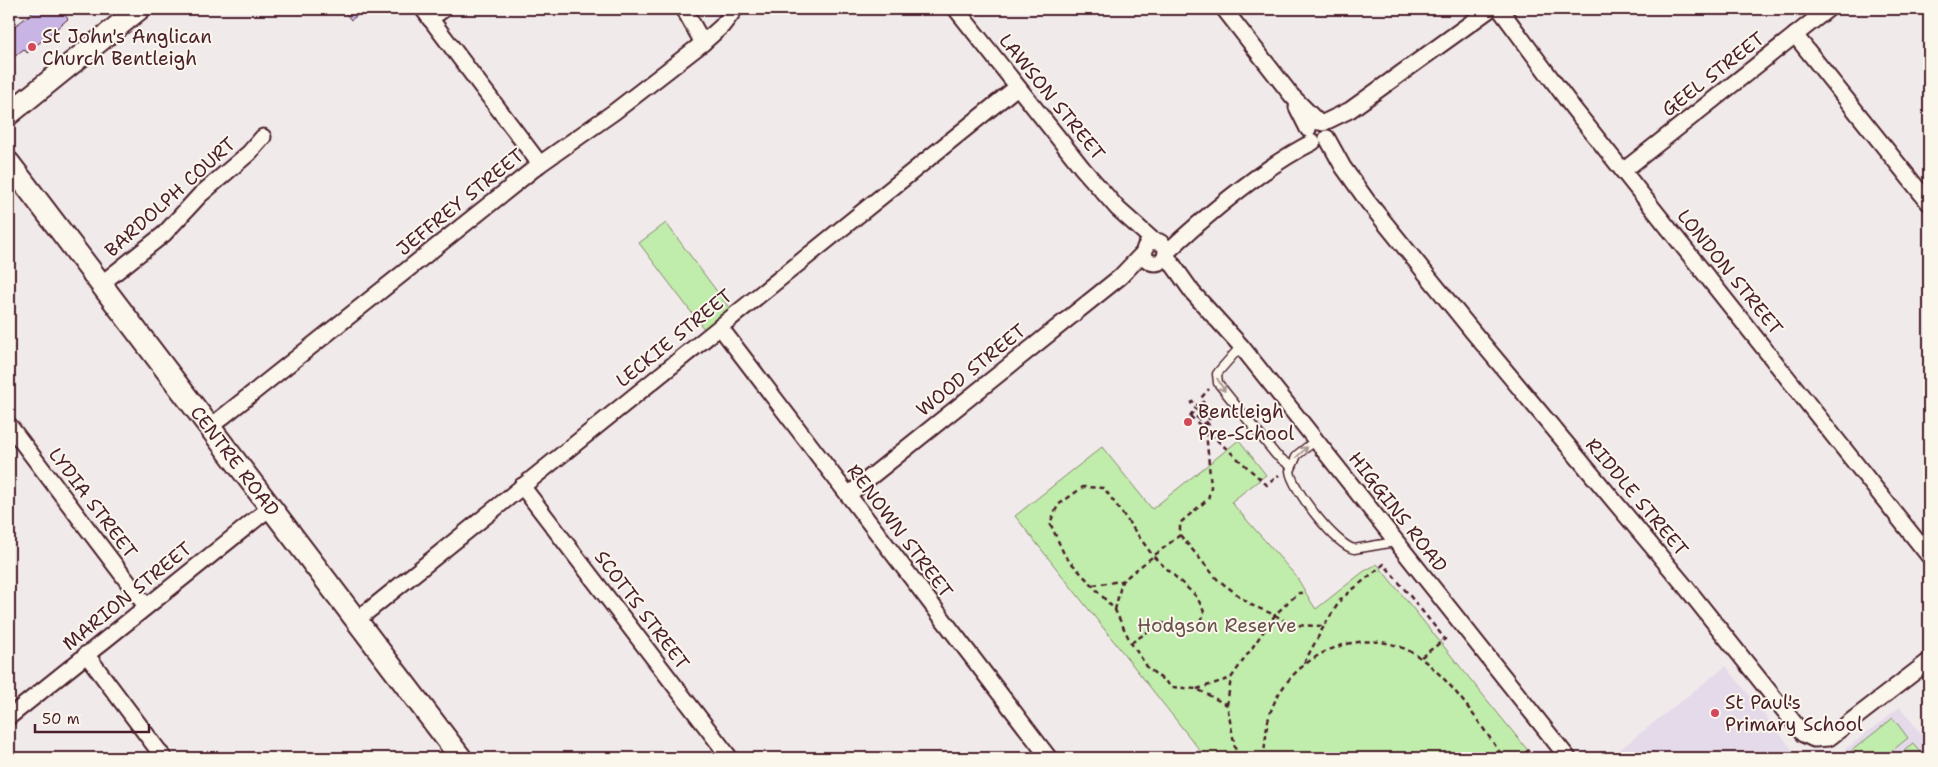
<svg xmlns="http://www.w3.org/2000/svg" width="1938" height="767" font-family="'Shantell Sans',sans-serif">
<rect width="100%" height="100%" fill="#f1eaeb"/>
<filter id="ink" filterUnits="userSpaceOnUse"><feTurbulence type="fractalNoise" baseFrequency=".02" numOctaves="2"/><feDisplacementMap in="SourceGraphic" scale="10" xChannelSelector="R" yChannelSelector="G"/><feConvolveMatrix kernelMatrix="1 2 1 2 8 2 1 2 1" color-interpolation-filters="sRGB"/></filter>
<g filter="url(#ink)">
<g fill="#e5dae9">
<path d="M1726 666 1799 758H1609L1676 705Z"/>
<path d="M1900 707 1929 744V758H1834Z"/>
</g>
<g fill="#c0edab" stroke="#85866b">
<path d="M666 223 730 309 704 329 639 243Z"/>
<path d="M1239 440 1266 475 1231 502 1295 575C1303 586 1307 597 1316 609L1363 572 1377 564 1534 758H1206L1015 516 1102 447 1152 509Z"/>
<path d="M1893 718 1908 738 1883 758H1855L1850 752Z"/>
<path d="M1913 744 1925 758H1894Z"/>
</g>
<g fill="#c9b5e5" stroke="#4a1f2b">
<path d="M29 9H60L68 19 27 53 24 49 9 61V28L10 30 32 13Z"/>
<path d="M342 9H366L351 20Z"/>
</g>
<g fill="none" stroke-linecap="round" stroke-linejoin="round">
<defs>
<g id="lane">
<path d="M1241 346 1220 370 1217 374 1218 383 1276 455 1291 466"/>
<path d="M1316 440 1297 455 1290 471C1292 489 1336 545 1354 549L1395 542"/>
</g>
<g id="street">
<path d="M423 9 540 164"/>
<path d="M684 9 703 43"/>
<path d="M956 9 1083 169 1118 209 1155 242"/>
<path d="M1224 9 1292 96 1318 122"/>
<path d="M1502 12 1573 108 1929 556"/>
<path d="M430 19 444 9"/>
<path d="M1795 35 1929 203"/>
<path d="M1297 107 1308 129"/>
<path d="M1323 123 1350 110 1489 10"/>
<path d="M1327 138 1343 167 1368 202 1473 332 1685 586 1803 734 1814 739 1829 738 1929 661"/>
<path d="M1623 171 1828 9"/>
<circle cx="1155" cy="252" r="11"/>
<path d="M1166 253C1207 215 1263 167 1313 142"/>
<path d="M1166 255 1193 293 1241 346 1568 758"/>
<path d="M101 284 164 234 200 195 249 153 263 137"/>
<path d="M720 327 1049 758"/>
<path d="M9 425 146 606"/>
<path d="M210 427 540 164 614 112 703 43 722 26 735 9"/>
<path d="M522 486 730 758"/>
<path d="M848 495 1120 277 1145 251"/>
<path d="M357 620 1017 87"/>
<path d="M86 654 164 758"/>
<path d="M9 717 271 507"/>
</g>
<g id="secondary">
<path d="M9 114 139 9"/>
<path id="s1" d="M9 163 461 758"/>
</g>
</defs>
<use href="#lane" stroke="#4a1f2b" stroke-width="11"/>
<use href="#street" stroke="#4a1f2b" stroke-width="19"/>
<use href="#secondary" stroke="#4a1f2b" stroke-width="25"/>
<g stroke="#4a1f2b" stroke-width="2.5" stroke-dasharray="5 4" stroke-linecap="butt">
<path d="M1190 416 1267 485 1279 475"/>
<path d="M1190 416 1192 413 1208 427 1209 425 1191 403 1194 401 1209 419 1211 418 1201 398 1209 389"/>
<path d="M1180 535 1217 579 1251 605 1275 615 1291 625 1324 626 1341 599 1384 564 1445 639 1420 658"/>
<path d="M1093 585 1122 581"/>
<path d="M1115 610 1122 581 1180 535V523L1208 499 1211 487 1206 431"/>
<path d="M1131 643 1161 623 1193 630 1205 614 1197 597 1153 556 1104 488 1083 487 1058 505 1050 523 1065 556 1115 610 1131 643 1148 668 1172 687 1197 689 1227 705 1237 758"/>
<path d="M1304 663 1324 626"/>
<path d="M1197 689 1231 678 1275 615 1288 602 1299 593H1304"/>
<path d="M1227 705 1231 678"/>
<path d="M1265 758C1264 751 1265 743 1266 736 1269 674 1338 626 1398 646 1441 661 1478 722 1504 758"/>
<path d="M1518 758 1532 748"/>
</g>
<use href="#lane" stroke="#fbf7ec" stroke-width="8"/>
<use href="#street" stroke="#fbf7ec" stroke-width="15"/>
<use href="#secondary" stroke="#fbf7ec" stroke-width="21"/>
</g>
<defs><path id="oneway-shaft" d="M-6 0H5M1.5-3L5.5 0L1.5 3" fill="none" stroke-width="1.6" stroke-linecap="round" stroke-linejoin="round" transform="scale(1.25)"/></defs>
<g stroke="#ab9695">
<use href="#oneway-shaft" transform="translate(1221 385) rotate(59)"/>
<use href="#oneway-shaft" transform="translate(1302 452) rotate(-43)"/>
</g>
</g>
<g fill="#d1495b" stroke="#fbf7ec" stroke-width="2">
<circle cx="32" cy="47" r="5"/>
<circle cx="1188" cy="422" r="5"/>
<circle cx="1715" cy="713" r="5"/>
</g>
<g text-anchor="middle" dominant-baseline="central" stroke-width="4" stroke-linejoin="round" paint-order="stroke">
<g font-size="19" fill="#4a1f2b" stroke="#fbf7ec" text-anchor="start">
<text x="42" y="36">St John's Anglican<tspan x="42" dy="22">Church Bentleigh</tspan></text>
<text x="1198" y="411">Bentleigh<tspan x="1198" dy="22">Pre-School</tspan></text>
<text x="1725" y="702">St Paul's<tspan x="1725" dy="22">Primary School</tspan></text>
</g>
<g font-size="19" fill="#4a1f2b" stroke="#fbf7ec">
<text transform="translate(1713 74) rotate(-38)">GEEL STREET</text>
<text transform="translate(1052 97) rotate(51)">LAWSON STREET</text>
<text transform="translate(170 197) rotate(-42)">BARDOLPH COURT</text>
<text transform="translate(460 202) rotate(-39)">JEFFREY STREET</text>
<text transform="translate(1730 272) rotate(51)">LONDON STREET</text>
<text transform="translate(674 338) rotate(-39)">LECKIE STREET</text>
<text transform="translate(971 370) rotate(-39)">WOOD STREET</text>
<text stroke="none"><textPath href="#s1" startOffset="374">CENTRE ROAD</textPath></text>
<text transform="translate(1637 497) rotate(50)">RIDDLE STREET</text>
<text transform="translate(93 503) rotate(53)">LYDIA STREET</text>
<text transform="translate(1398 512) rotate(52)">HIGGINS ROAD</text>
<text transform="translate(900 531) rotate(53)">RENOWN STREET</text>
<text transform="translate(127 596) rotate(-39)">MARION STREET</text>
<text transform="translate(642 610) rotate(53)">SCOTTS STREET</text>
</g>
<g font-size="19" fill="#68524b" stroke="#fbf7ec">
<text x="1217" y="625">Hodgson Reserve</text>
</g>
</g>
<rect width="1938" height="767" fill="none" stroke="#fbf7ec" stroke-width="30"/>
<rect x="15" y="15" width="1908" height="737" fill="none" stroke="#4a1f2b" stroke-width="2" filter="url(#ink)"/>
<path d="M35 724v8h114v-8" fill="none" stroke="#4a1f2b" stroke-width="2.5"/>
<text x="42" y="724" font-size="15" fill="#4a1f2b" stroke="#fbf7ec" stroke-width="4" paint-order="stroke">50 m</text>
</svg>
